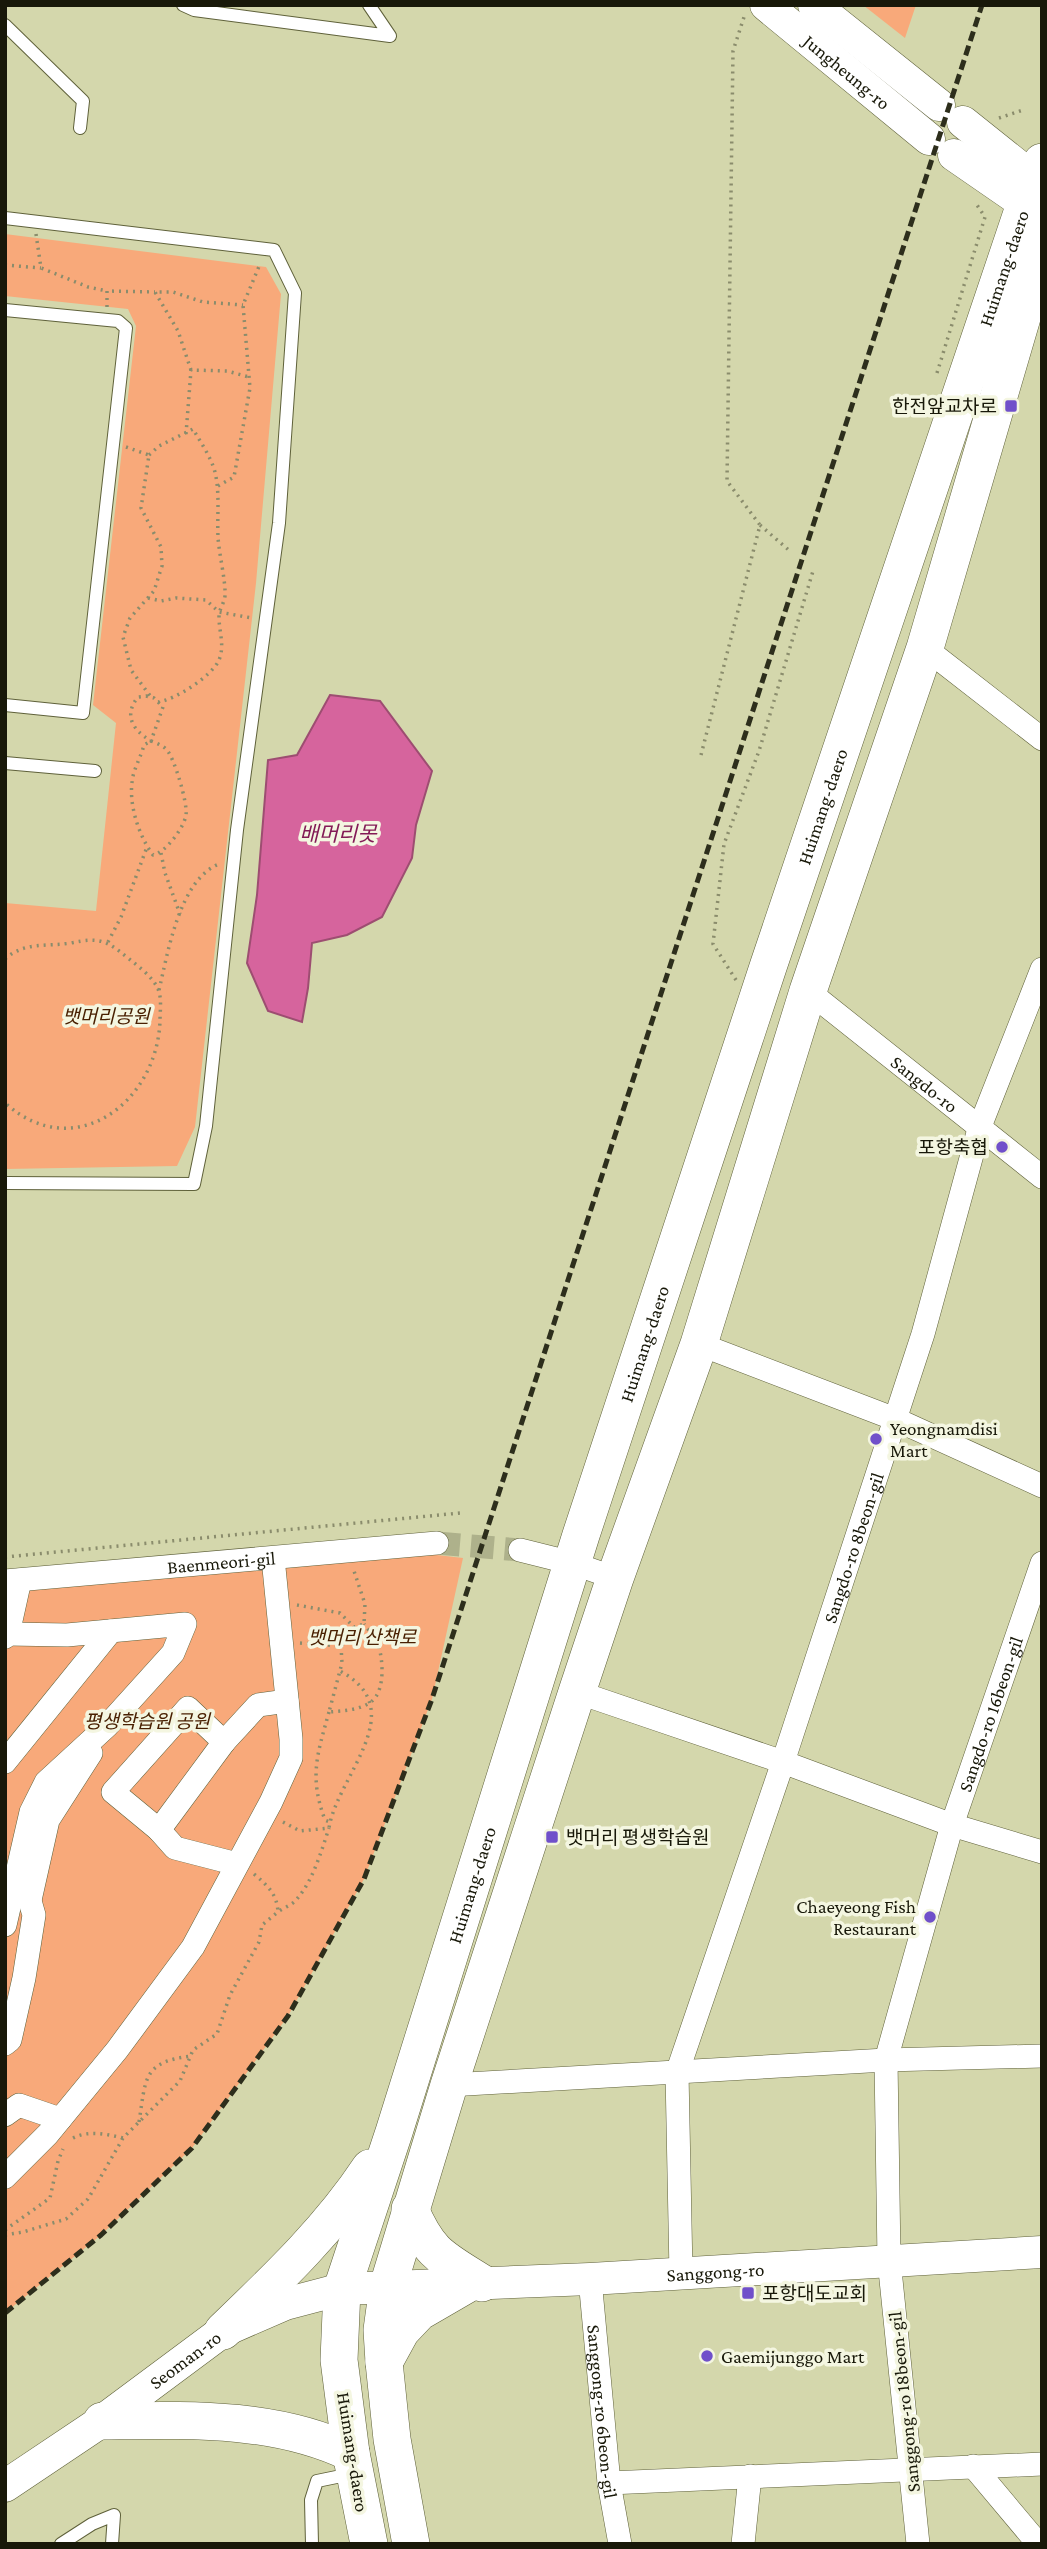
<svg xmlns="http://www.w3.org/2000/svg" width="1047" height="2549" font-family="'Crimson Pro','Noto Sans KR',serif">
<rect width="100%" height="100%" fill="#d4d7ac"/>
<g fill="#f8a97a">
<path d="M863 5H916L905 38Z"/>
<path d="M5 234 266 267 281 294 256 583 195 1127 177 1166 5 1169V903L96 911 116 723 93 705 136 326 128 309 5 296Z"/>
<path d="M437 1555 463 1558 432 1699 364 1879 288 2016 192 2148 101 2235 5 2313V1581L273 1558Z"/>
</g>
<path fill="#d6649d" stroke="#9d4d71" stroke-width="2" d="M330 695 380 701 432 771 416 825 412 858 382 917 347 935 312 943 308 988 302 1022 268 1011 247 963 257 895 268 760 297 755Z"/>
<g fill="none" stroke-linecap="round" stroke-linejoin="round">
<path stroke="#aeb18b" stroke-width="23" stroke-dasharray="23 11" stroke-linecap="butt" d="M437 1543 520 1550"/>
<defs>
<g id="lane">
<path d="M183 5 194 10 390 36 369 5"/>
<path d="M5 25 83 101 80 128"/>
<path d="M5 218 274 250 295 293 279 523 237 830 206 1126 194 1184 5 1183"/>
<path d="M5 310 118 321 126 328 83 713 5 705"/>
<path d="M5 763 95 771"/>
<path d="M61 2544 92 2524 114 2515 112 2544"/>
<path d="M312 2544 311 2500 317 2481 351 2474"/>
</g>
<g id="street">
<path d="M925 648 1042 739"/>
<path id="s1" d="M808 991 1042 1177"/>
<path d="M699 1344 895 1419 1042 1486"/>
<path d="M520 1550 572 1563 615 1578"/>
<path id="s2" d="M5 1581 437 1543"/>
<path d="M5 1637 8 1634 20 1580"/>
<path d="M577 1692 783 1762 952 1825 1042 1852"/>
<path d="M5 1762 111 1631"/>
<path d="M159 1830 224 1742"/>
<path d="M237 1864 175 1848 159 1830 113 1792 188 1708 224 1742 258 1705 287 1701"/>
<path d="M30 1900 48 1820 91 1753"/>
<path d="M5 1925 31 1812 46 1782 107 1726 173 1653 185 1624 67 1635 8 1634"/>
<path d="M5 2044 10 2040 24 1978 34 1915 26 1887"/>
<path d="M449 2085 886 2060 1042 2056"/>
<path d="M5 2115 19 2105 60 2119"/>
<path d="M5 2177 48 2134 117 2050 193 1947 271 1802 291 1758V1739L273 1558"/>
<path id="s3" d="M681 2273 677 2073 783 1762 923 1334 979 1129 1042 969"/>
<path id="s4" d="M590 2279 609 2483 620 2544"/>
<path d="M973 2466 1035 2540 1042 2544"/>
<path d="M609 2483 1042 2464"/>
<path d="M743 2544 750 2476"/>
<path id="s5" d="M918 2544 889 2260 886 2060 952 1825 1042 1563"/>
</g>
<g id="secondary">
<path id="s6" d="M766 5 929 139"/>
<path d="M814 5 939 105"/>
<path d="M963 122 1042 185"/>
<path d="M954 155 1025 204 1042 221"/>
<path id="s7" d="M5 2486 102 2421 223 2331 285 2304 342 2289 590 2279 1042 2252"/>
</g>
<g id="primary">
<path d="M410 2209C429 2254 442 2258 482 2283"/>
<path d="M223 2331C276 2280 329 2230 370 2168"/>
<path d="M384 2362 401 2331 419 2312 469 2283"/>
<path d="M102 2421C186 2420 274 2416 351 2453"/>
<path id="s8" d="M369 2544 351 2453 339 2360 342 2289 394 2132 581 1535 768 967 1025 204 1042 162"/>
<path d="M411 2544 392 2439 384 2362 382 2330 388 2286 449 2085 577 1692 615 1578 699 1344 808 991 925 648 1042 249"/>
</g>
</defs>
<use href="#lane" stroke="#5f613a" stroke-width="14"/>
<use href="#street" stroke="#5f613a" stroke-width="24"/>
<use href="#secondary" stroke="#5f613a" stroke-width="33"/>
<use href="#primary" stroke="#5f613a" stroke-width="38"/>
<g stroke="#8a8c6c" stroke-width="3.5" stroke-dasharray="2 5" stroke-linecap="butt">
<path d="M999 118 1023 110"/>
<path d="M36 234 41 268 88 287 107 291"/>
<path d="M5 265 41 268"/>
<path d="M107 307V291L155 292"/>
<path d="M191 370 178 331 155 292H173L203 302 243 305"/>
<path d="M937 373 985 217 975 202"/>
<path d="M186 434 191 370 227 371 249 377"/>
<path d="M126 447 149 455 141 508 161 547 162 566 154 591 130 618 123 637 131 670 151 697"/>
<path d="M149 455 159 446 193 429C201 443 211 457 215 472 220 493 217 516 218 537 219 554 226 582 225 596 224 604 219 609 219 617 219 632 225 645 219 660 212 676 175 700 158 702"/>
<path d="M218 486 234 477 250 388 243 305 260 264"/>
<path d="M760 525 791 552"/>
<path d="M148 598 161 601 176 598 206 600 219 612 252 618"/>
<path d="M146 696 154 698 163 707 151 741C133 730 123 716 138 697Z"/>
<path d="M151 741C156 743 162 745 166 749 174 756 188 804 186 815 184 828 165 853 153 855 139 836 129 806 132 782 133 770 141 757 144 745Z"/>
<path d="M701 755 760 525 727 481 733 51 744 17"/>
<path d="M161 853 165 873 180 914"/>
<path d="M108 942 121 917 147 847"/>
<path d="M5 959C25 941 47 947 71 943 99 937 106 940 128 958 139 967 152 976 158 989 162 998 160 1011 160 1021 157 1103 74 1165 5 1103"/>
<path d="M736 980 713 944 724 844 759 751 813 571 811 570"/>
<path d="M159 990C168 953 179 880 219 864"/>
<path d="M5 1557 460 1513"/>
<path d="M297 1605 340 1613 354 1627 364 1624 365 1604 354 1571"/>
<path d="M300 1643 341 1646 349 1638 354 1627"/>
<path d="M341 1646 342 1663 329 1712C343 1711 361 1710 372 1701 385 1690 383 1662 379 1647 377 1639 369 1631 364 1624"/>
<path d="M329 1712C317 1755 309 1777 325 1820L330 1822"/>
<path d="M283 1822 300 1831 329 1828C337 1776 413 1710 340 1671"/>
<path d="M254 1874C268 1886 277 1894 278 1912 283 1908 292 1905 296 1900 313 1881 321 1852 329 1828"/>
<path d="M139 2122C146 2079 142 2062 191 2056"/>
<path d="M73 2138C89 2130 106 2134 123 2138"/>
<path d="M5 2230 50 2198 58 2161 63 2149"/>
<path d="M5 2235 23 2232 66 2219 88 2199 123 2138 180 2081 193 2050 217 2034 230 1995 259 1942 262 1925 278 1912"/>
</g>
<use href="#lane" stroke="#fff" stroke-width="12"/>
<use href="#street" stroke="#fff" stroke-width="23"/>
<use href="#secondary" stroke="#fff" stroke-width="32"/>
<use href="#primary" stroke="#fff" stroke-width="37"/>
<path stroke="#2d2e1c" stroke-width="5" stroke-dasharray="10 5" stroke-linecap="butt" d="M5 2313 101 2235 192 2148 288 2016 364 1879 432 1699 982 5"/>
</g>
<g fill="#7050ca" stroke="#f4f6e1" stroke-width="2.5">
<rect x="1004" y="399" width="14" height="14" rx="3.5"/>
<circle cx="1002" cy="1147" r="7"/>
<circle cx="876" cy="1439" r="7"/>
<rect x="545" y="1830" width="14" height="14" rx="3.5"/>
<circle cx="930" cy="1917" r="7"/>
<rect x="741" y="2286" width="14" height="14" rx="3.5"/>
<circle cx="707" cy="2356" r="7"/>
</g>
<g text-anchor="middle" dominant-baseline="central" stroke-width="7" stroke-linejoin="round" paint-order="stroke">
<g font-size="19" fill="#181809" stroke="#f4f6e1">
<text stroke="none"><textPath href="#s6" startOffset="105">Jungheung-ro</textPath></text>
<text stroke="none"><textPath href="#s8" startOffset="2384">Huimang-daero</textPath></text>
<text stroke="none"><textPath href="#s8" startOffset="1816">Huimang-daero</textPath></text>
<text stroke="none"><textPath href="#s1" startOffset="149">Sangdo-ro</textPath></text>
<text stroke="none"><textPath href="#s8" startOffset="1250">Huimang-daero</textPath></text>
<text stroke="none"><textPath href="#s3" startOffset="754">Sangdo-ro 8beon-gil</textPath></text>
<text stroke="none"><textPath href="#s2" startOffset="217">Baenmeori-gil</textPath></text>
<text stroke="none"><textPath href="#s5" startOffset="847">Sangdo-ro 16beon-gil</textPath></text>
<text stroke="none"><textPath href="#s8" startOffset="682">Huimang-daero</textPath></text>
<text stroke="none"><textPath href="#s7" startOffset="768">Sanggong-ro</textPath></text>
<text stroke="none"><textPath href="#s7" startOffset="220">Seoman-ro</textPath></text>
<text transform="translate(904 2402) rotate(-96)">Sanggong-ro 18beon-gil</text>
<text stroke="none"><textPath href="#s4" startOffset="133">Sanggong-ro 6beon-gil</textPath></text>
<text transform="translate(353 2452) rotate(81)">Huimang-daero</text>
</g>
<g font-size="19" fill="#181809" stroke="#f4f6e1" text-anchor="start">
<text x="997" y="406" text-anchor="end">한전앞교차로</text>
<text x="988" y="1147" text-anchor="end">포항축협</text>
<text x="890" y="1428">Yeongnamdisi<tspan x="890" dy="22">Mart</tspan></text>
<text x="566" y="1837">뱃머리 평생학습원</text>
<text x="916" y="1906" text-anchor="end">Chaeyeong Fish<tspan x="916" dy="22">Restaurant</tspan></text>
<text x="762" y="2293">포항대도교회</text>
<text x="721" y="2356">Gaemijunggo Mart</text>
</g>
<g font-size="19" font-style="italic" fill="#492002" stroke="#f4f6e1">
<text x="106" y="1016">뱃머리공원</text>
<text x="362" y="1637">뱃머리 산책로</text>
<text x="147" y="1721">평생학습원 공원</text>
</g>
<g font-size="21" font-style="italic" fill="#831b56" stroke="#f4f6e1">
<text x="338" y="834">배머리못</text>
</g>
</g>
<rect width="1047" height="2549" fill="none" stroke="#181809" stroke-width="14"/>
</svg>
